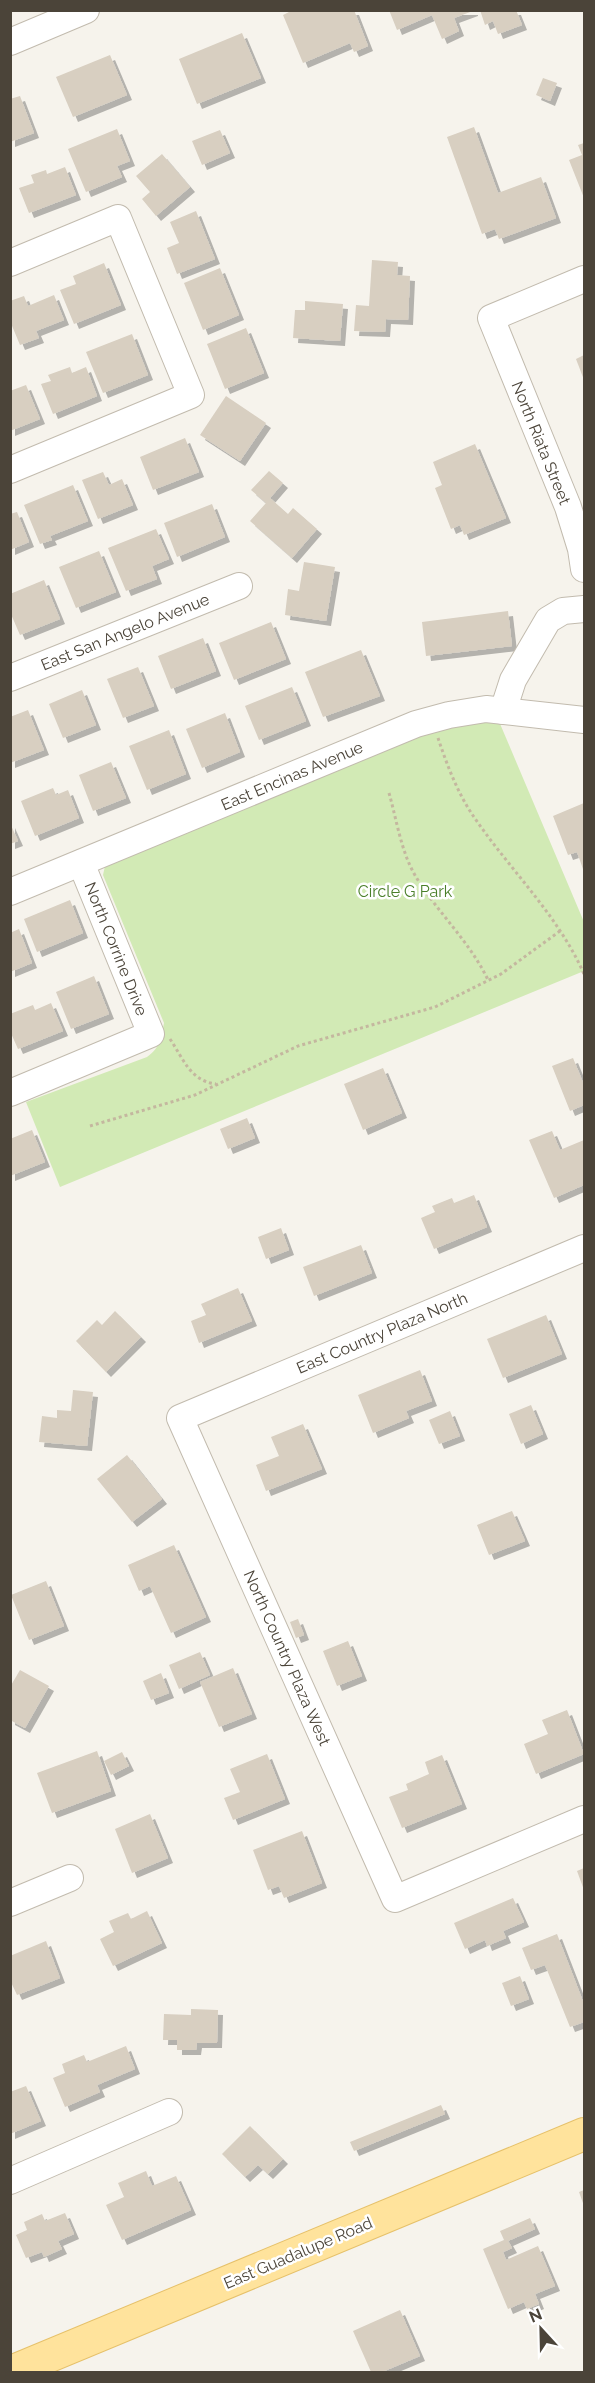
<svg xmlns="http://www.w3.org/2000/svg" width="595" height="2383" font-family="Raleway,sans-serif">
<defs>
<filter id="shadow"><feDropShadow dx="5" dy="5" stdDeviation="0" flood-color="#0004"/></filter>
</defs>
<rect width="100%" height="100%" fill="#f6f3ec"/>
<path fill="#d2eab5" d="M498 719 584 922V971L60 1187 26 1102 147 1057C160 1048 161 1038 164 1023L103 875 105 866 421 729Z"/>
<g fill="#d8cfc1" filter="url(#shadow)">
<path d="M293 10H354L368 46 354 52 350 43 303 63 283 15Z"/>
<path d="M389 10H473V11L454 18 459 31 442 39 432 15 397 30Z"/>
<path d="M480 10H516L522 25 498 34 493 21 485 25Z"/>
<path d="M242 33 261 78 197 104 179 59Z"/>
<path d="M110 55 127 95 73 117 56 77Z"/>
<path d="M543 78 557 83 550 101 536 95Z"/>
<path d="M20 96 34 133 10 142V99Z"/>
<path d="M474 127 498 193 541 177 556 218 499 239 495 229 482 234 447 137Z"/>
<path d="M117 129 130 161 117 166 122 177 86 192 68 149Z"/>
<path d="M220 130 230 153 202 165 192 141Z"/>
<path d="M584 143V198L569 160 582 155 578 145Z"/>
<path d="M162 154 190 187 156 216 142 199 150 192 136 176Z"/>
<path d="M65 167 76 195 29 213 19 188 34 183 31 175 46 170 47 174Z"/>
<path d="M196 211 215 259 177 274 167 248 179 243 170 222Z"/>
<path d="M372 260 398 262 397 275 410 276 408 320 386 319 385 332 354 331 356 305 369 306Z"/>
<path d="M104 263 121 305 74 324 60 290 76 284 73 276Z"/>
<path d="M220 268 239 315 203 330 184 283Z"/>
<path d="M54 295 64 320 36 331 39 338 20 345 10 321V301L24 296 28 306Z"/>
<path d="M305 301 343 304 340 341 293 338 295 310H305Z"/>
<path d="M246 328 264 373 225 389 207 344Z"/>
<path d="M132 334 148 375 103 393 86 352Z"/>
<path d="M584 355V380L576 359Z"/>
<path d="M70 367 72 373 86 367 97 396 53 414 41 384 51 381 48 375Z"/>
<path d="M26 385 40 419 10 431V391Z"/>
<path d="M226 396 266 423 240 461 200 435Z"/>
<path d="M185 438 199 472 153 490 140 457Z"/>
<path d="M475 444 506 518 464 535 460 525 451 529 435 488 442 485 433 462Z"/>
<path d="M269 471 283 483 270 498 288 514 293 508 317 529 292 558 250 521 266 503 251 490Z"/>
<path d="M103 472 109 485 122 479 133 505 98 519 82 480Z"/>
<path d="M73 485 88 521 50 536 52 540 40 544 24 505Z"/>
<path d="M212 504 225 537 177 557 164 523Z"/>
<path d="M17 512 29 542 10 550V514Z"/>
<path d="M156 529 169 559 152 566 157 579 126 591 108 548Z"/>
<path d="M99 551 116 592 76 608 59 567Z"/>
<path d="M304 562 335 567 326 621 285 615 288 589 299 591Z"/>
<path d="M44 580 60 619 20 635 10 612V594Z"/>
<path d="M508 611 512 646 426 656 422 622Z"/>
<path d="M271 622 286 659 234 680 219 643Z"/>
<path d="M203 638 216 671 171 689 158 656Z"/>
<path d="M361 650 380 696 323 717 305 672Z"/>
<path d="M138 667 154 706 123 718 107 679Z"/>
<path d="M292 687 306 721 259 740 245 706Z"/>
<path d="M82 690 96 725 63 738 49 704Z"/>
<path d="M28 710 44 750 10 763V717Z"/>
<path d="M225 713 240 752 202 768 186 729Z"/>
<path d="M169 730 186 774 147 790 129 746Z"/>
<path d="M111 762 126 798 93 811 79 775Z"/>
<path d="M53 788 56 795 68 790 79 818 35 836 21 801Z"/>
<path d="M584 803V872L577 852 568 855 553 816Z"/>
<path d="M10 823 18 841 10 844Z"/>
<path d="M70 900 83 933 37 952 24 919Z"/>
<path d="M19 929 32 963 10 972V933Z"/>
<path d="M94 976 109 1014 71 1029 56 992Z"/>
<path d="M51 1003 63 1031 18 1049 10 1031V1014L33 1005 35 1010Z"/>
<path d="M573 1058 584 1085V1105L570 1111 552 1066Z"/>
<path d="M383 1068 402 1113 363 1130 344 1084Z"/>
<path d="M247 1118 255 1138 228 1149 220 1129Z"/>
<path d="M32 1130 45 1162 10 1176V1139Z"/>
<path d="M552 1131 560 1150 584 1140V1185L554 1198 529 1140Z"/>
<path d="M474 1195 487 1227 434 1249 421 1218 435 1212 432 1206 452 1198 454 1203Z"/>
<path d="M281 1228 289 1250 266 1259 258 1237Z"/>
<path d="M361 1245 372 1273 314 1296 303 1267Z"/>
<path d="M238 1288 252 1321 199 1343 191 1321 206 1315 201 1304Z"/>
<path d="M115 1311 141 1337 106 1372 76 1341 97 1320 102 1325Z"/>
<path d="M546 1315 562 1354 503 1378 487 1339Z"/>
<path d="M420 1370 432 1401 406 1411 409 1418 373 1433 358 1395Z"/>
<path d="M73 1390 93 1392 87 1446 39 1442 42 1416 57 1418V1410L71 1411Z"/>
<path d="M531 1405 543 1434 521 1444 509 1414Z"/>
<path d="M450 1411 460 1436 439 1444 429 1420Z"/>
<path d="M303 1424 322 1469 266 1491 256 1465 279 1456 271 1437Z"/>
<path d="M127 1455 162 1499 132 1522 97 1479Z"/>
<path d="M512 1511 525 1541 489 1555 477 1525Z"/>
<path d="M174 1545 206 1617 171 1633 150 1586 139 1591 128 1565Z"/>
<path d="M46 1581 64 1626 29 1640 11 1595Z"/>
<path d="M298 1619 304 1635 296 1638 290 1622Z"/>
<path d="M348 1641 362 1676 337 1686 323 1651Z"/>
<path d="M200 1652 210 1675 179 1689 169 1665Z"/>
<path d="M233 1668 252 1714 219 1727 200 1682Z"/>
<path d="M20 1670 49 1686 25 1728 10 1720V1687Z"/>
<path d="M161 1673 169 1693 151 1700 143 1681Z"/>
<path d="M567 1710 584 1754 536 1774 524 1744 548 1734 542 1720Z"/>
<path d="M97 1751 111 1791 52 1813 37 1773Z"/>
<path d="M122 1752 129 1766 111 1775 104 1761Z"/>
<path d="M267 1754 285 1799 233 1820 224 1798 240 1792 230 1769Z"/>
<path d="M442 1755 462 1804 402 1828 389 1797 408 1790 406 1784 429 1774 425 1762Z"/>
<path d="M150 1814 168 1858 132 1873 115 1829Z"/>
<path d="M302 1831 322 1883 284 1898 279 1886 268 1890 253 1850Z"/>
<path d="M584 1868V1890L577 1871Z"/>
<path d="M513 1898 524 1922 503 1931 506 1938 487 1946 485 1940 465 1949 454 1923Z"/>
<path d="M147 1911 162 1943 113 1966 100 1939 114 1932 109 1921 128 1913 131 1919Z"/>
<path d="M557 1934 584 2004V2022L570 2027 545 1965 531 1970 522 1948Z"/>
<path d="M46 1941 60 1978 17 1995 10 1980V1956Z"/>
<path d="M520 1976 529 1999 511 2006 502 1983Z"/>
<path d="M191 2009 218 2010 217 2043H197L196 2050H177V2040H163L164 2014 191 2015Z"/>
<path d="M126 2046 135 2069 97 2085 100 2092 65 2107 53 2078 65 2073 62 2064 84 2055 87 2062Z"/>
<path d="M26 2086 41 2121 10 2134V2092Z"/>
<path d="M441 2105 445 2114 354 2151 350 2142Z"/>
<path d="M250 2126 283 2159 268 2174 258 2165 245 2177 222 2154Z"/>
<path d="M146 2171 152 2186 176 2176 191 2210 122 2240 106 2205 124 2197 118 2183Z"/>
<path d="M584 2190V2206L579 2192Z"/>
<path d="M65 2213 74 2234 58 2241 62 2249 44 2257 42 2252 26 2258 16 2235 27 2230 24 2222 42 2214 45 2221Z"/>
<path d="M530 2218 535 2229 508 2241 512 2248 503 2252 506 2260 538 2246 555 2286 535 2294 539 2304 527 2309 524 2302 508 2309 483 2249 504 2240 500 2231Z"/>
<path d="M400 2310 420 2356 382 2372H371L353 2331Z"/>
</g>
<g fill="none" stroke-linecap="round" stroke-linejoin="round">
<defs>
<g id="minor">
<path d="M10 42 86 10"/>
<path d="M10 263 118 218 191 395 10 470"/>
<path d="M584 279 491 318 568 507 581 549 584 569"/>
<path d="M10 678 239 586"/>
<path d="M503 711 513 680 548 620 563 611 584 609"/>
<path d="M10 892 416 724 449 715 486 709 584 720"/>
<path d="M10 1093 151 1034 81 863"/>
<path d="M584 1248 180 1418 395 1899 584 1819"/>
<path d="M10 1903 70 1878"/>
<path d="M10 2181 169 2112"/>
</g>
<path id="major" d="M11 2372 584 2134"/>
</defs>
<use href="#minor" stroke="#c2bbae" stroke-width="28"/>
<use href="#major" stroke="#e6c16a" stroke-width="34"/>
<g stroke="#c4b79f" stroke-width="3" stroke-dasharray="3 3" stroke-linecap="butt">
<path d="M438 738C447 765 458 794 474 817 510 870 558 915 584 974"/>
<path d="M389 793C397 821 401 852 416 877 438 913 470 942 488 980"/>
<path d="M170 1039C183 1058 190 1081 216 1084"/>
<path d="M90 1126 195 1095 298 1046 435 1007 501 974 560 931"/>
</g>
<use href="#minor" stroke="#fff" stroke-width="26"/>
<use href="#major" stroke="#ffe39c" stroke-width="32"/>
</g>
<g text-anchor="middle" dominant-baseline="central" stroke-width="5" stroke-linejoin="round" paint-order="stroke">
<g font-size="16" fill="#4b4439" stroke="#fff">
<text transform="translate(541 443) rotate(68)">North Riata Street</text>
<text transform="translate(125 632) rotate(-22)">East San Angelo Avenue</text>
<text transform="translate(292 776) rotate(-23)">East Encinas Avenue</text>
<text transform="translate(116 949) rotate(68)">North Corrine Drive</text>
<text transform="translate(382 1333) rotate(-23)">East Country Plaza North</text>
<text transform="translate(287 1658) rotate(66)">North Country Plaza West</text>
<text transform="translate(298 2253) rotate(-23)">East Guadalupe Road</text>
</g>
<g font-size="16" fill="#4a7f2a" stroke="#fff">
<text x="405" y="891">Circle G Park</text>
</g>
</g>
<rect width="595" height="2383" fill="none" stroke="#4b4439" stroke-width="24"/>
<g transform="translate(541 2329) rotate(338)" stroke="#ffffff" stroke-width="4.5" paint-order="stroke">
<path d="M0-4.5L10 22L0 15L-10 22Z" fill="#4b4439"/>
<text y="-9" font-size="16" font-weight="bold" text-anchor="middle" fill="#4b4439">N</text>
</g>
</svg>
